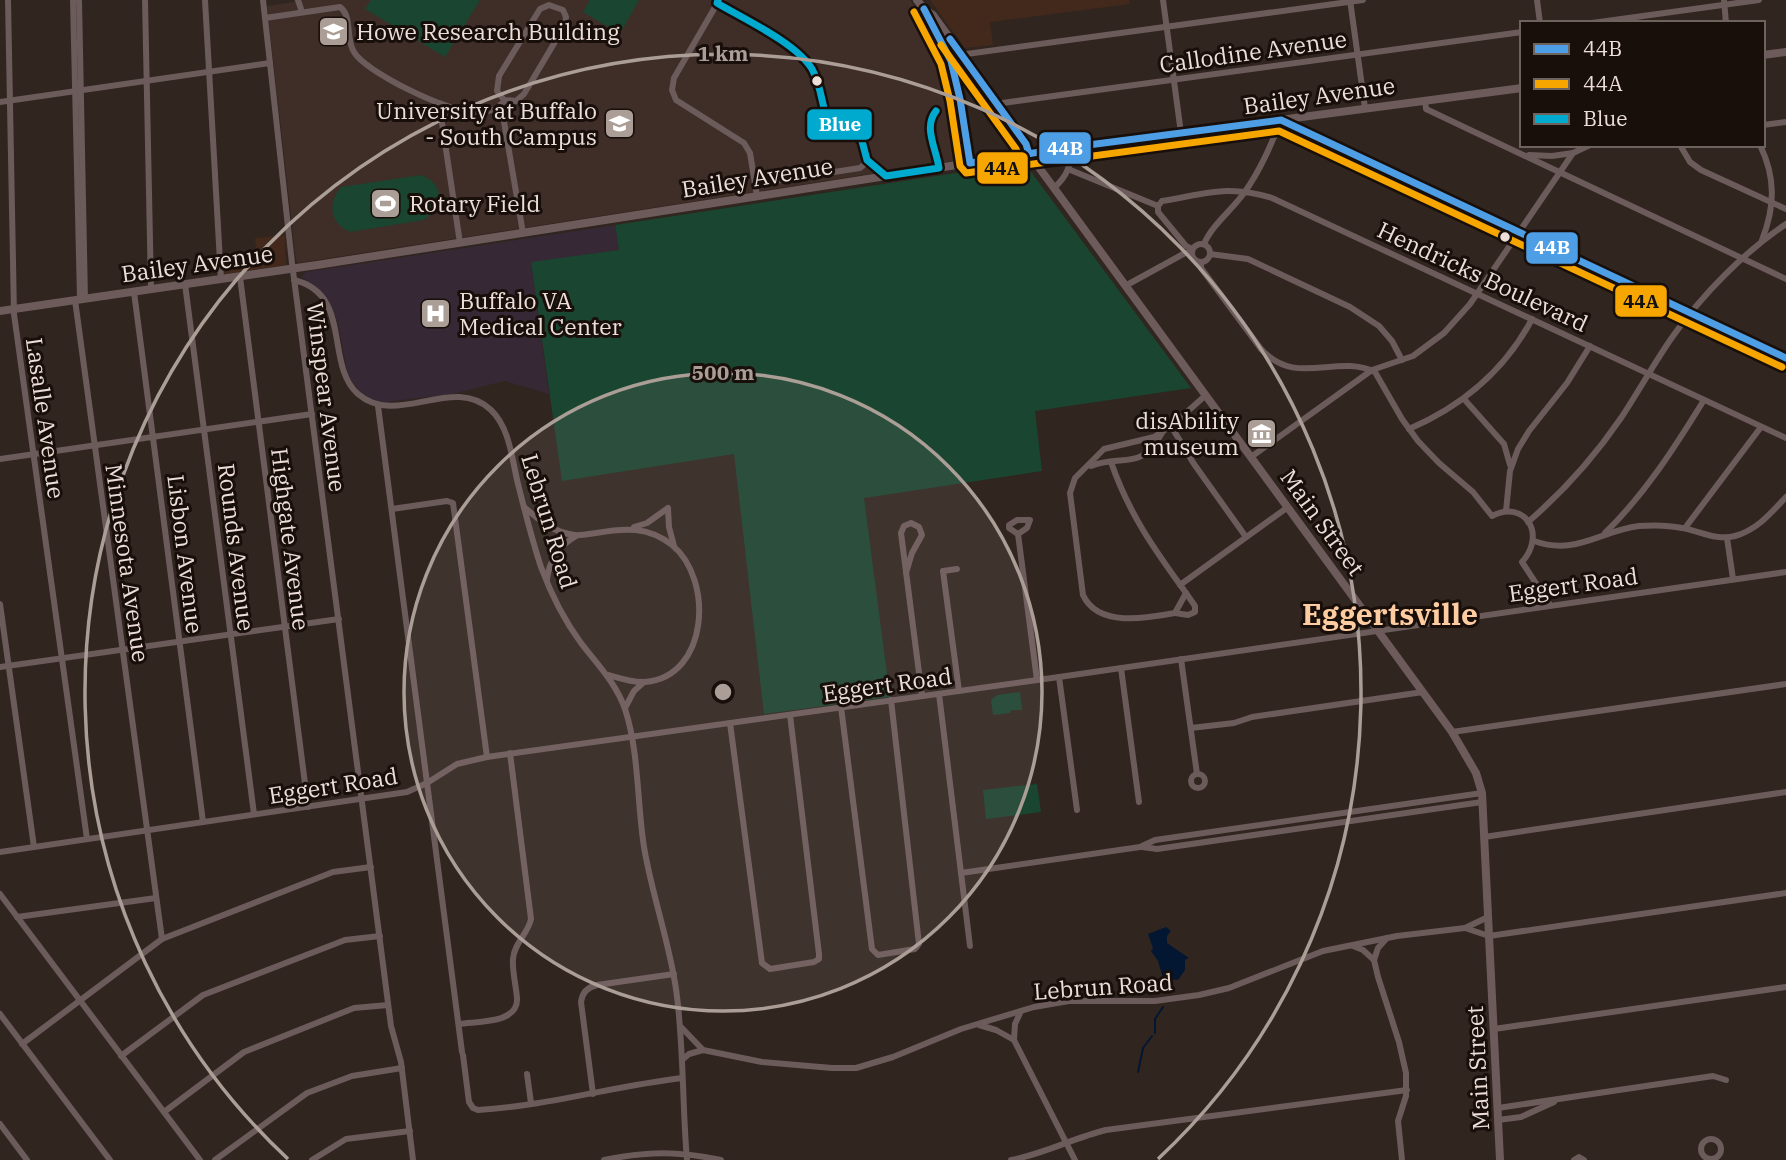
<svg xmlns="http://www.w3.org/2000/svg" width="1786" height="1160" font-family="'IBM Plex Serif',serif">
<rect width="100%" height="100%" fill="#30251f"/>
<g fill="#42291c">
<path d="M930 0H1129L1130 4 990 22 993 45 965 48Z"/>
<path d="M285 235 286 265 226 274 223 272 222 253 256 249 255 238Z"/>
</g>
<path fill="#3f2d28" d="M294 0H910L941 46 949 64 965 153 959 160 298 263 296 261 267 6 294 2Z"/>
<path fill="#362935" d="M615 225 619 250 531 263 549 394 505 381 452 394 378 403 362 394 348 376 338 322 332 309 315 287 301 277 306 272Z"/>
<g fill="#1a4530">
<path d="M371 0H480L445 57 365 9Z"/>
<path d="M590 0H639L620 34 583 12Z"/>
<path d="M1022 163 1026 165 1191 388 1035 411 1042 471 864 498 890 697 764 714 734 454 562 481 531 262 619 250 615 225Z"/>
<path d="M421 175C437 181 442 193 438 208L424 220 350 232C330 223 327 204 341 187Z"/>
<path d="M1020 692 1022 710H1011L1010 713 993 715 991 700 997 695Z"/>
<path d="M1037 784 1041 812 986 819 983 790Z"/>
</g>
<path fill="#041732" d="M1166 927 1171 931 1167 936V943L1189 958 1185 960V970L1178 980 1167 979 1166 976 1163 981 1161 979 1163 978 1158 961 1151 951 1153 948 1148 934Z"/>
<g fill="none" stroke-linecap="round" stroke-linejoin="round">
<g stroke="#041732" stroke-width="2">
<path d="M1155 1033V1019L1163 1007"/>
<path d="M1138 1072 1143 1048 1152 1036"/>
</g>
<g stroke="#6b5b5b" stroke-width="6">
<path d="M8 0 14 314 87 839"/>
<path d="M73 0 80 299"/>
<path d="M79 0 85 299"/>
<path d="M145 0 151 289"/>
<path d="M205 0 221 279"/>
<path d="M263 0 292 263 391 1026 401 1062 413 1160"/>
<path d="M298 0 302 12"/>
<path d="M1163 0 1181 133"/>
<path d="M1350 0 1365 108"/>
<path d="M1537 0 1540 23"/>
<path d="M1724 0 1726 23"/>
<path d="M718 2 674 78 672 90 676 100 744 143 750 153 757 196"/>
<path d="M717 3C747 20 797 42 813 72 820 85 821 110 827 118 842 138 866 123 866 163L860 168 755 184"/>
<path d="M549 5 563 10 566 17 565 25 524 94 516 101 504 100 497 91 499 76 540 9Z"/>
<path d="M265 18 340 7C353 17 345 38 354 52 365 72 450 113 474 112 488 112 504 108 516 101"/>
<path d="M1592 23 1759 0"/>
<path d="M959 55 1363 0"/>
<path d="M1425 100 1426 109 1466 128 1786 279"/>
<path d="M0 102 270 63"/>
<path d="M439 103 460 243"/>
<path d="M501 104 523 233"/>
<path d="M995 104 1522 32"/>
<path d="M1763 125 1786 122"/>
<path d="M1680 145 1690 162 1701 170 1786 209"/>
<path d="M1760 145C1776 178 1775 207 1762 240"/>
<path d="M1529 155 1552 156 1573 153"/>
<path d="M1068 169 1158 206V212L1186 246 1192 249"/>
<path d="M1054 188C1067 176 1072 165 1070 148"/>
<path d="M1158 206 1162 201C1206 194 1227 184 1272 198L1786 438"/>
<path d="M1204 244C1212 225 1232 210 1244 193 1260 171 1271 145 1281 120"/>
<circle cx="1201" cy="253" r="9"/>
<path d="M1210 254 1248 259 1350 307 1379 326 1392 341 1402 360"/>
<path d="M1201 262V268L1261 349C1296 388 1336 353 1375 372L1402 419 1418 441 1439 463 1473 492 1492 516C1525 499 1547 534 1522 562L1550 605"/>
<path d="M240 277 308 807"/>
<path d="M294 280C353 294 324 364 358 394 397 428 453 374 491 410 510 428 512 460 518 484 525 512 532 540 541 567 551 594 564 620 581 643 597 664 616 683 625 709 639 751 637 803 644 847 652 895 669 941 676 989 684 1045 682 1103 687 1160"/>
<path d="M185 284 254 814"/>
<path d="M1125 286 1185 253H1192"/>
<path d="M134 292 203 822"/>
<path d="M75 300 162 939"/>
<path d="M1464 399 1504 444 1510 465"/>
<path d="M378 406 462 1052"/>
<path d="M1171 426 1194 464 1246 537"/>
<path d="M1409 429C1462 406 1505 370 1532 319"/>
<path d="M1251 457 1372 370 1413 356 1444 333 1470 304 1573 153 1590 145"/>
<path d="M0 459 312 414"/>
<path d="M1111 462C1129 514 1154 549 1186 593L1175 613C1148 618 1098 628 1083 595L1070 493 1075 478 1104 449 1154 437 1171 426 1206 395"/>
<path d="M1091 466C1124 453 1139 473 1162 433"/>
<path d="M524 507C539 520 554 533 575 535 581 536 589 534 596 533 624 528 648 526 672 545 714 579 709 677 645 682 633 683 619 678 608 675"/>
<path d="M392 509 447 501 453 503 487 757"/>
<path d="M668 509 669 527 674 546"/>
<path d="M1506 511 1510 471 1518 449 1529 431 1567 383 1590 346"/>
<path d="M1528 522C1564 491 1595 456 1621 418 1639 391 1654 363 1673 336 1703 294 1743 253 1786 224"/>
<path d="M634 527 647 523 668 508"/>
<path d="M1685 528 1761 427"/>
<path d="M1605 533C1645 494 1675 447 1704 400"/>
<path d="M1018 534 1027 528 1030 520H1017L1009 525V528L1018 534 1037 680"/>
<path d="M1727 538 1733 579"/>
<path d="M1534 541C1576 556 1599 531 1639 526 1653 525 1668 525 1682 528 1700 531 1716 541 1735 536 1757 530 1771 513 1786 497"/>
<path d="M957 569 943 571 959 691"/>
<path d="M906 573 912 553 922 535 919 527 911 523 904 526 901 533 922 696"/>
<path d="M547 580C549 560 559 546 576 536"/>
<path d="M1180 585 1288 507"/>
<path d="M0 604 34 847"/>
<path d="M1175 613 1188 615 1195 612V606L1186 593"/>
<path d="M1181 659 1197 774"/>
<path d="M0 667 339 619"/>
<path d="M1121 668 1139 802"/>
<path d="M1059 677 1077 810"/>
<path d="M939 694 970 946"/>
<path d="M841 707 872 949 878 955 915 949 919 944 891 700"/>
<path d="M625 708 634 691 644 682"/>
<path d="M730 723 762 963 770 969 814 962 819 959V954L790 715"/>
<path d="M1191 728 1234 723 1252 717 1423 692"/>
<path d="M1452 732 1786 684"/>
<circle cx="1198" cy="781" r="7"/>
<path d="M1484 837 1786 792"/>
<path d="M1142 847 1157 849 1482 802"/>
<path d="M0 852 407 792 427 783 457 764 487 757 1059 677 1786 572"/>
<path d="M961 873 1140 847 1155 840 1482 793"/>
<path d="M0 894 200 1160"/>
<path d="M17 917 156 898"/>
<path d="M1465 928 1489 936 1786 893"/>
<path d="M1387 938 1378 948 1374 960 1378 977 1399 1042 1406 1073V1096L1398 1121 1402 1160"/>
<path d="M1353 946 1363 950 1374 960"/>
<path d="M1021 1011 1015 1024 1014 1040 1075 1160"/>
<path d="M0 1014 110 1160"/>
<path d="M459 1024C477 1021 519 1024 517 998 516 985 512 971 513 959 514 943 528 934 531 919L510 753"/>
<path d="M979 1025 996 1030 1014 1040"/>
<path d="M682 1028 703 1050"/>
<path d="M1494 1029 1786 987"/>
<path d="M22 1044 162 939 333 872 371 867"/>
<path d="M463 1055 469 1102 473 1108 478 1110C547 1106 614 1086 682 1078"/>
<path d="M121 1056 203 995 345 940 380 936"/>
<path d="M682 1060 689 1054 703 1050 762 1062 832 1068H856L893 1057 961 1029 1034 1007 1069 1001H1155L1199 995 1229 988 1323 951 1397 936 1465 928 1488 917"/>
<path d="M527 1074 531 1103"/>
<path d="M593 1094 581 1002C582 993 588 987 597 985L674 974"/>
<path d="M1498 1108 1713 1076 1726 1080"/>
<path d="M164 1112 244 1052 354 1008 388 1005"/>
<path d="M1498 1120 1521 1117 1554 1102"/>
<path d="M0 1124 27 1160"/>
<circle cx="1711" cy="1149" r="10"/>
<path d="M215 1160 307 1093 352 1076 402 1068"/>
<path d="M312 1160 346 1139 410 1131"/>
<path d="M604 1160C648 1151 678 1151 721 1160"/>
<path d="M1011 1160C1044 1154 1073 1138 1106 1130L1407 1090"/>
<path d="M1574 1160 1579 1157 1584 1160"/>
</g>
<g stroke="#6c5b5a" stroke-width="8">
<path d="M917 0 924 9 933 15 1026 144 1029 154"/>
<path d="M924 9 927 20 1019 145 1029 154 1054 188 1452 732 1476 773 1482 793 1500 1160"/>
<path d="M948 53 955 79 970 163"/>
<path d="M1763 55 1786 52"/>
<path d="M1282 121 1786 358"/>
<path d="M0 311 317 265 1059 149 1522 88"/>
</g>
<defs>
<g id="bus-1">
<path d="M924 9 951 61 960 99 970 163 1065 148 1281 120 1786 358"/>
<path d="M950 39 1026 144 1029 154"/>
</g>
<g id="bus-2">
<path d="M914 12 941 64 950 101 960 166 966 173 1279 131 1782 367"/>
<path d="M941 45 1016 149 1019 157"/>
</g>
<path id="bus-3" d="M718 0 717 3C744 19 796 43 812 69 820 83 822 102 826 117L856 134 862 141 867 160 886 176 939 168C936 148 923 127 936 111"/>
</defs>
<use href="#bus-1" stroke="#180e0a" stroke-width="12"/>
<use href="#bus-2" stroke="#180e0a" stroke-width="12"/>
<use href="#bus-3" stroke="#180e0a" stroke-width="12"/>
<use href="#bus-1" stroke="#4d9ee5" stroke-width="7"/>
<use href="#bus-2" stroke="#f7a600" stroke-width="7"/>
<use href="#bus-3" stroke="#00a9ce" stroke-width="7"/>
</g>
<circle cx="723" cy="692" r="319" fill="#ab9e97" fill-opacity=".12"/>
<g fill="none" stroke="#ab9e97" stroke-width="3.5">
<circle cx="723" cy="692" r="319"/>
<path d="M288 1159A638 638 0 1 1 1158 1159"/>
</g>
<defs>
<symbol id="university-square" viewBox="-11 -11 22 22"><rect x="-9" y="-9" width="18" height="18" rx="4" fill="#ab9e97" stroke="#180e0a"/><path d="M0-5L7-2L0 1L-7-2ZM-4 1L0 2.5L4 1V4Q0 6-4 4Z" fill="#fff"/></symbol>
<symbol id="stadium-square" viewBox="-11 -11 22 22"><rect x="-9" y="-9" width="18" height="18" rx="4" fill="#ab9e97" stroke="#180e0a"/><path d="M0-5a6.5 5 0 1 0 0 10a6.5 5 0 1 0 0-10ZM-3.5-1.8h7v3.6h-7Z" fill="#fff"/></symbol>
<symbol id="hospital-square" viewBox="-11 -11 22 22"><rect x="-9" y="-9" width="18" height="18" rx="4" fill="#ab9e97" stroke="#180e0a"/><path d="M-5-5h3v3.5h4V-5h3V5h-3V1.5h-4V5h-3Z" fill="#fff"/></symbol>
<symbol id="museum-square" viewBox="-11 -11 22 22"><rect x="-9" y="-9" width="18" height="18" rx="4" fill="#ab9e97" stroke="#180e0a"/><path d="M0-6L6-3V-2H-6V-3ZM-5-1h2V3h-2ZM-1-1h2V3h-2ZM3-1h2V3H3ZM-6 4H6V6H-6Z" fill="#fff"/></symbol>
</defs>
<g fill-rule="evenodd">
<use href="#university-square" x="316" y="14" width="35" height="35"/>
<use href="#university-square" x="602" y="106" width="35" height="35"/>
<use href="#stadium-square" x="368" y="186" width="35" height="35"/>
<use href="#hospital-square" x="418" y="296" width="35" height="35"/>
<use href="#museum-square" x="1244" y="416" width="35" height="35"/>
</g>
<g fill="#eddfd8" stroke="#180e0a" stroke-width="2.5">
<circle cx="817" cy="81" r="6"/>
<circle cx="1505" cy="237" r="6"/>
</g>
<g text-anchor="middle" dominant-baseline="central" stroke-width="6" stroke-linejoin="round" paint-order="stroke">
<g font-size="23" fill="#eddfd8" stroke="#180e0a" text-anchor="start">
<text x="356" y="31">Howe Research Building</text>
<text x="597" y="110" text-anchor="end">University at Buffalo<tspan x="597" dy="26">- South Campus</tspan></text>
<text x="409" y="203">Rotary Field</text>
<text x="459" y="300">Buffalo VA<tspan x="459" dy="26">Medical Center</tspan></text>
<text x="1239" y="420" text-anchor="end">disAbility<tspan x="1239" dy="26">museum</tspan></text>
</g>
<g font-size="23" fill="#eddfd8" stroke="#180e0a">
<text transform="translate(1253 51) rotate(-8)">Callodine Avenue</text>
<text transform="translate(1319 95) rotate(-8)">Bailey Avenue</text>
<text transform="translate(757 177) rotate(-9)">Bailey Avenue</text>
<text transform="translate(197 263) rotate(-8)">Bailey Avenue</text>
<text transform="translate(1483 276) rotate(25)">Hendricks Boulevard</text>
<text transform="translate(327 397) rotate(83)">Winspear Avenue</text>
<text transform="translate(46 418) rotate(82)">Lasalle Avenue</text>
<text transform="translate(550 521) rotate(73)">Lebrun Road</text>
<text transform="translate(1323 522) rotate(54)">Main Street</text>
<text transform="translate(291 539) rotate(83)">Highgate Avenue</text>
<text transform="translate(237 547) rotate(83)">Rounds Avenue</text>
<text transform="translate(186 554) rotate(83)">Lisbon Avenue</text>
<text transform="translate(128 563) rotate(82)">Minnesota Avenue</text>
<text transform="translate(1573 584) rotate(-8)">Eggert Road</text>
<text transform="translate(887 684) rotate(-8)">Eggert Road</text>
<text transform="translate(333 785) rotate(-9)">Eggert Road</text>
<text transform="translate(1103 986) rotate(-4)">Lebrun Road</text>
<text transform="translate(1477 1068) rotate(-93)">Main Street</text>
</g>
<g font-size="30" font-weight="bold" fill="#fecca1" stroke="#180e0a">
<text x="1390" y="613">Eggertsville</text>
</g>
</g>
<circle cx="723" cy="692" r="10" fill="#ab9e97" stroke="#180e0a" stroke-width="3.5"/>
<g font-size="21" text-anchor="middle" font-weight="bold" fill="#ab9e97" stroke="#180e0a" stroke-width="6" stroke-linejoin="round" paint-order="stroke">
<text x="723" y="61">1 km</text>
<text x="723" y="380">500 m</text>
</g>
<g stroke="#180e0a" stroke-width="2.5">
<rect x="806" y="108" width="67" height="33" rx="7" fill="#00a9ce"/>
<rect x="1038" y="131" width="54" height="34" rx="7" fill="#4d9ee5"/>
<rect x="976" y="151" width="53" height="34" rx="7" fill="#f7a600"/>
<rect x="1525" y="231" width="54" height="34" rx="7" fill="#4d9ee5"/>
<rect x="1614" y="284" width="54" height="34" rx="7" fill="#f7a600"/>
</g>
<g font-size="19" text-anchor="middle" font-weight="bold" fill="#fff">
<text x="840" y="131">Blue</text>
<text x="1065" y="155">44B</text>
<text x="1552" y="254">44B</text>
</g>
<g font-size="19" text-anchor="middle" font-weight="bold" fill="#111">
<text x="1002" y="175">44A</text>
<text x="1641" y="308">44A</text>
</g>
<rect x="1520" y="21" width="245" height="126" fill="#180e0a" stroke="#6d625c" stroke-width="2"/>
<rect x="1534" y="44" width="35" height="10" fill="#4d9ee5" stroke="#6d625c" stroke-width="2"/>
<text x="1583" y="56" font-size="21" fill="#eddfd8">44B</text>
<rect x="1534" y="79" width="35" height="10" fill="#f7a600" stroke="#6d625c" stroke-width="2"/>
<text x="1583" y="91" font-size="21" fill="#eddfd8">44A</text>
<rect x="1534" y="114" width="35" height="10" fill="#00a9ce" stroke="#6d625c" stroke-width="2"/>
<text x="1583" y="126" font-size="21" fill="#eddfd8">Blue</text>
</svg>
